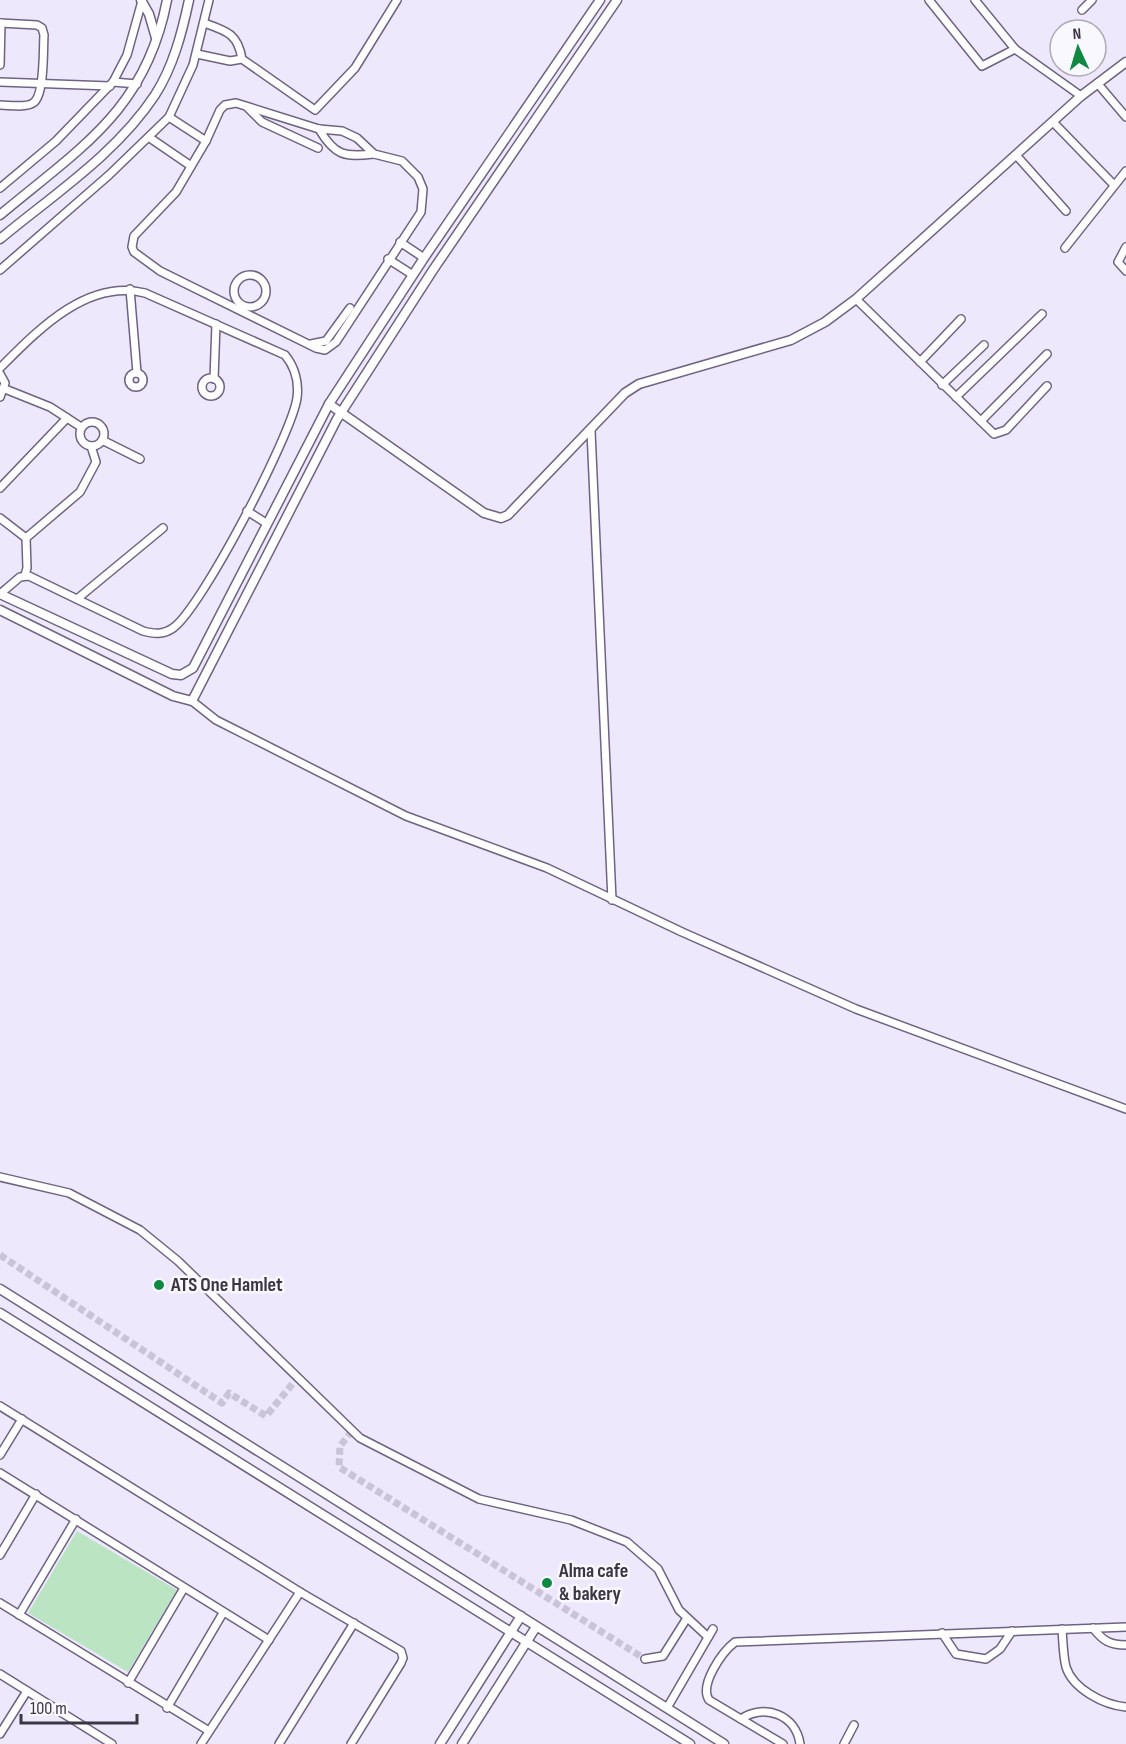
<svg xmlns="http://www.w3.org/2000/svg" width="1126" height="1744" font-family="'Sofia Sans Condensed',sans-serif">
<rect width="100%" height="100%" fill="#eee8fd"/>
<path fill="#bae4c2" d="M77 1531 177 1590 128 1672 28 1613Z"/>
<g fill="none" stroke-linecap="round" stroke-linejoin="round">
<g stroke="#cac4d8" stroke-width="7" stroke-dasharray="7 3.5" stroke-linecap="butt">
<path d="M0 1255 222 1403 229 1393 266 1416 299 1376"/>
<path d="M352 1431 340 1446 339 1467 645 1659"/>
</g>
<defs>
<g id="minor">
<path d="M929 0 982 66 1015 49 1081 96"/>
<path d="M975 0 1015 49"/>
<path d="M1082 10 1092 0"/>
<path d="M0 23 37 25 42 28 44 35C43 48 45 96 33 103 26 108 9 105 0 105"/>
<path d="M204 23C227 31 238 34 242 59L315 110 355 68 397 0"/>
<path d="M197 54 230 61 242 59"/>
<path d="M0 65 1 23"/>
<path d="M0 82 110 86"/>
<path d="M113 82 137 84"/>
<path d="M1098 84 1126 117"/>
<path d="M236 103 319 129 342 131 357 138 374 154 402 161 418 177 423 189 421 212 336 342 325 350 316 348 160 271 134 252 132 247 134 236 176 192 206 141 220 110 225 105Z"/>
<path d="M248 108 262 122 318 148"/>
<path d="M169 117 206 141"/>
<path d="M1053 122 1114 185"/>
<path d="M319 129C335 156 344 157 374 154"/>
<path d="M150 138 191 166"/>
<path d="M1016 155 1066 211"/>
<path d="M0 188 56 141 113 82 127 55 142 1"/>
<path d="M400 242 424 258"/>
<path d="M1126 247 1118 262 1126 271"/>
<path d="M1065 248 1126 171"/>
<path d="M388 259 413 275"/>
<path d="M0 270 109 175 169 117 193 65 209 0"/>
<circle cx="250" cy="291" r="16"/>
<path d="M130 289 137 373"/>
<path d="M856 299 994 434 1006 430 1047 386"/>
<path d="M311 344 326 341 350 308"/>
<path d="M920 362 961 319"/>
<path d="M0 368C37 331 87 278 145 293L285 355C295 367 299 383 297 398 292 434 201 609 173 628 163 635 154 634 143 631L29 576 20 577 0 594"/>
<circle cx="136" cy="380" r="7"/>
<path d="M0 374 5 383 0 397"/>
<circle cx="211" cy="387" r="9"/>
<path d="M214 379 216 324"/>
<path d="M942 385 984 345"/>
<path d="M5 389 50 407 81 427"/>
<path d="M956 397 1042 314"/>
<path d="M981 421 1047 354"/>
<circle cx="92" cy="434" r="12"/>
<path d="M591 431 612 900"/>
<path d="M102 440 140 459"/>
<path d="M0 488 67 418"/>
<path d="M247 511 266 523"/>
<path d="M0 518 26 538"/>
<path d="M25 575 27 568 26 538 80 492 96 462 91 446"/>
<path d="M77 599 163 528"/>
<path d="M192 701 216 720 406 816 547 868 682 932 856 1009 1126 1109"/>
<path d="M0 1177 69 1193 140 1230 178 1261 360 1438 479 1499 571 1520 627 1542 658 1569 679 1610 708 1637"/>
<path d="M0 1406 300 1592 401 1651 403 1658 401 1663 351 1744"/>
<path d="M0 1455 22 1419"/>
<path d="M0 1473 269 1640"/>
<path d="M0 1555 36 1494"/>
<path d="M0 1603 209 1731"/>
<path d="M19 1615 76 1519"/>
<path d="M1093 1628C1103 1641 1110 1645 1126 1645"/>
<path d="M1062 1629C1063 1641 1063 1655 1066 1667 1073 1689 1104 1705 1126 1707"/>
<path d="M942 1633 956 1654 986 1659 1000 1649 1012 1631"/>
<path d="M645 1659 663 1656 687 1618"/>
<path d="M0 1674 112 1744"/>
<path d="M128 1683 184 1588"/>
<path d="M167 1708 223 1613"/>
<path d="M667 1708 713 1629"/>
<path d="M741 1719C765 1703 796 1715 800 1744"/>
<path d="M0 1734 27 1691"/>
<path d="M201 1744 300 1592"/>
<path d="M279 1744 354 1623"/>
<path d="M783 1744 709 1700C699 1685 722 1652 735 1642L1126 1627"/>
<path d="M844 1744 854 1725"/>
</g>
<g id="tertiary">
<path d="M141 0 149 14 156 38"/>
<path d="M0 215C80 148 146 110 167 0"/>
<path d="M0 239C53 195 117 153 155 95 173 67 182 33 189 0"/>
<path d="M329 404 484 513 501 518 508 515 625 393 639 384 791 340 825 322 856 299 1081 96 1126 62"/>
<path d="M0 594 172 674 181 675 193 668 329 404 424 258 600 0"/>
<path d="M0 610 173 696 192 701 337 419 433 270 617 0"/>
<path d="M0 1289 724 1744"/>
<path d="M0 1313 690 1744"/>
<path d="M440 1744 521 1616"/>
<path d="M462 1744 536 1627"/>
</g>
</defs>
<use href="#minor" stroke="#6e6382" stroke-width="10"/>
<use href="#tertiary" stroke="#6e6382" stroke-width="11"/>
<use href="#minor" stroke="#fff" stroke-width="7"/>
<use href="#tertiary" stroke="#fff" stroke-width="8"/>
</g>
<g fill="#0f8842" stroke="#faf8ff" stroke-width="2">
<circle cx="159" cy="1285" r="6"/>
<circle cx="547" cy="1583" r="6"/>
</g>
<g text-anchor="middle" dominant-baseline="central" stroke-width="5" stroke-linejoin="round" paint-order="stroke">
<g font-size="20" font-weight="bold" fill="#3b3644" stroke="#faf8ff" text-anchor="start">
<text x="171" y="1285">ATS One Hamlet</text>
<text x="559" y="1571">Alma cafe<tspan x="559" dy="23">&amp; bakery</tspan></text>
</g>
</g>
<g transform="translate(1078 48) rotate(356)"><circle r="28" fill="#faf8ff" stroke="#aeaab4" stroke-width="1.5"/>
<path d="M0-4.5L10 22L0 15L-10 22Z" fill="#0f8842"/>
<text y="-9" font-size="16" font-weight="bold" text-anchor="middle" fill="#3b3644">N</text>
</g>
<path d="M21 1714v9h116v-9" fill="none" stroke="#3b3644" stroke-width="3"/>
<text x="30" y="1714" font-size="18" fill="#3b3644" stroke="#faf8ff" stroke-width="4.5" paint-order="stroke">100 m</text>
</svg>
